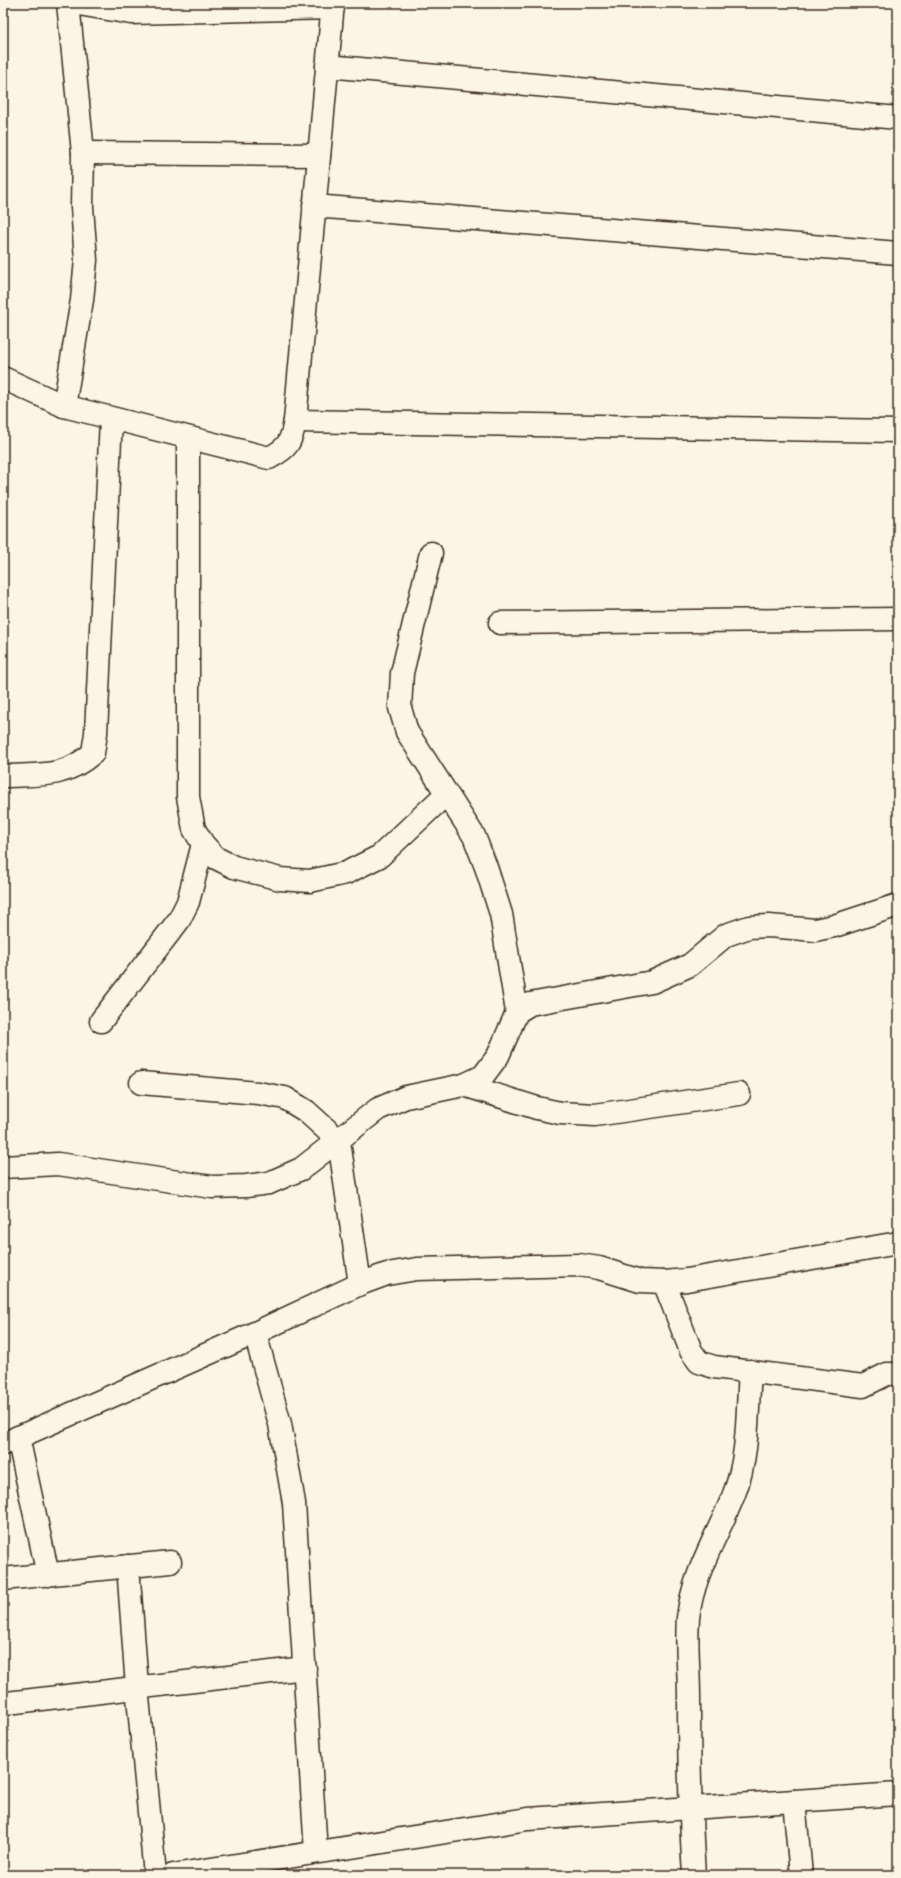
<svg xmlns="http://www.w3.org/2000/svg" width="901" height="1878" font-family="Caveat,sans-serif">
<rect width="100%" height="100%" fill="#fcf5e5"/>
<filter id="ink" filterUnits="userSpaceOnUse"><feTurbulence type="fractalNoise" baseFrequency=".025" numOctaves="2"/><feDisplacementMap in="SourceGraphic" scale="8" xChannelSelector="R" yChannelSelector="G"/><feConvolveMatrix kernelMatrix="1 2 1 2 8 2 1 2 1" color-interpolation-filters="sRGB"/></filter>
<g filter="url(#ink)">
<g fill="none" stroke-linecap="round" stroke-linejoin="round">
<defs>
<g id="minor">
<path d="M73 3 131 13 333 8"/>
<path d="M333 3 295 421 898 431"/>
<path d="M327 66 898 118"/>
<path d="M83 153 319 155"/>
<path d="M314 206 898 253"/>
<path d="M3 378 64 406 269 458C288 448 291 443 295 421"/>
<path d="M64 406 82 300 86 260 82 207 83 153 68 3"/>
<path d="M188 438V797L194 829 203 844 216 858 234 867 280 879 310 881 346 873 380 856 446 794"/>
<path d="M431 553 402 673 400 708 407 732 474 836 486 867 501 914 517 1012"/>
<path d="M500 623 898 619"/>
<path d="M3 776C40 774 63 779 93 753L96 733 111 419"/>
<path d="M101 1021 179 920 188 902 203 844"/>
<path d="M141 1083 258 1093 285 1098 306 1111 339 1141 360 1284"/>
<path d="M464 1085 537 1108 560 1113 595 1115 739 1094"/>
<path d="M3 1167 58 1164 212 1187 246 1186 269 1183 301 1169 378 1109 406 1097 464 1085 483 1076 498 1056 517 1012 530 1004 652 982 690 965 726 935 749 927 769 926 815 930 834 926 898 905"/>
<path d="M664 1282 691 1351 699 1362 714 1367 863 1386 887 1374H898"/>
<path d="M255 1333 280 1424 294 1503 316 1852"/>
<path d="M18 1437 48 1575"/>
<path d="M3 1444 255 1333 360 1284 387 1274 417 1269 579 1265 599 1268 640 1281 664 1282 687 1280 898 1243"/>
<path d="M128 1566 137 1687 155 1875"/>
<path d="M3 1579 170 1562"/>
<path d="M3 1706 7 1703 305 1668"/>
<path d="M794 1801 801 1875"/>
<path d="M173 1875 528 1819 898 1794"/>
<path d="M694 1875C690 1816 689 1756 689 1697 689 1671 686 1644 688 1618 693 1572 718 1536 734 1494 749 1457 747 1411 750 1371"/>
</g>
</defs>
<use href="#minor" stroke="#3b2a1e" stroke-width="25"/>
<use href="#minor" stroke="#fcf5e5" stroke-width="22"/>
</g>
</g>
<rect width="901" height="1878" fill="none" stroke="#fcf5e5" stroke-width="16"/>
<rect x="8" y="8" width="885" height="1862" fill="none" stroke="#3b2a1e" stroke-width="1.5" filter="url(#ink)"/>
</svg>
